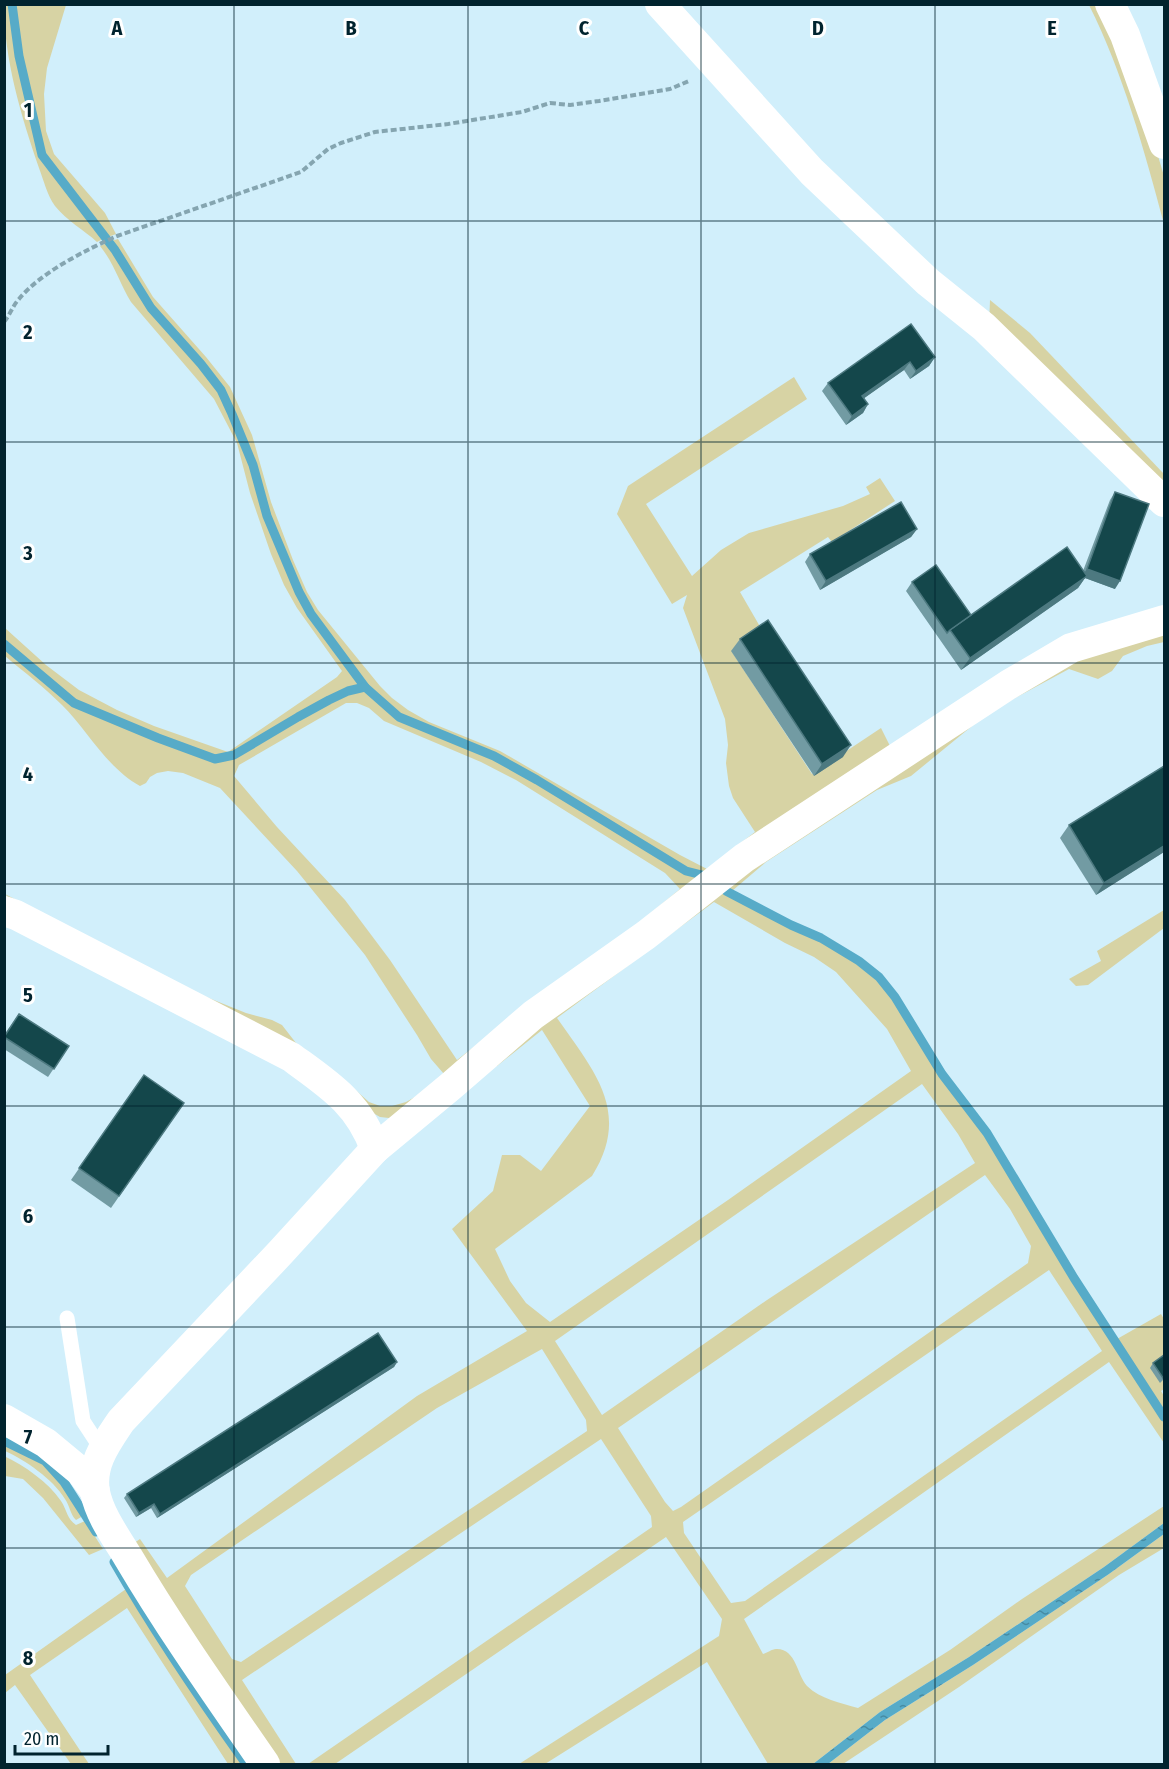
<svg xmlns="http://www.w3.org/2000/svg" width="1169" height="1769" font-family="'Fira Sans Condensed',sans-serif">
<defs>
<pattern id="water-ripples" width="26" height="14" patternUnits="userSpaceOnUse" patternTransform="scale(1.5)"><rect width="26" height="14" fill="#57abc8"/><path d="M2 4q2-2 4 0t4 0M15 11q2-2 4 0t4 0" fill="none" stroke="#468ba3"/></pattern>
</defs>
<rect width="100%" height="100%" fill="#d1effb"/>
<g fill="#d7d3a4" fill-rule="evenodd">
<path d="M4 5H10L16 56 40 156 103 239 97 242C84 230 67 221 55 206 47 195 44 181 39 168 21 116 4 59 4 5Z"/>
<path d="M15 5H66L47 68 44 94 46 131 54 154 105 213 116 234 108 237 44 154 21 55Z"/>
<path d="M1089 5H1099L1150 129 1164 176V224C1144 149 1123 73 1089 5Z"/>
<path d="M118 239 153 297 206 357 230 387 252 435 271 502 293 560 307 592 318 610 380 686 392 698 408 710 429 722 500 751 680 855 707 869 755 832 733 798 729 786 726 763 728 745 725 719 683 608 687 595 672 604 617 514 628 486 794 377 807 399 646 504 692 576 721 550 749 533 843 506 870 494 866 487 880 478 895 501 832 542 828 537 740 592 762 630 732 652 812 774 881 728 891 748 709 875 687 868 538 777 495 753 400 715 367 686 313 613 301 591 268 515 255 464 234 413 222 389 180 336 153 307 111 241Z"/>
<path d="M107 243 149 310 177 339 218 391 230 415 250 465 264 517 297 594 310 616 361 686 348 689 328 699 296 716 234 753 215 756 158 735 75 701 37 667 5 641V628L46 665 79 690 117 710 154 726 228 752 337 677 342 671 297 608 284 585 271 554 250 493 237 443 214 399 131 302C120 284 114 263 100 246Z"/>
<path d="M990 300 1030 333 1164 474V492L989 326Z"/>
<path d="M1164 632V642L1147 646 1123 656 1112 671 1098 679 1069 669 1013 699 977 722 911 776 877 790 766 862 732 891 727 888 724 892 757 911 839 951 858 963 878 979 893 998 940 1075 985 1134 1012 1181 1025 1199 1072 1279 1164 1421V1443L1109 1362 744 1619 763 1654C767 1653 772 1649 776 1649 796 1648 797 1675 807 1686 820 1699 841 1703 858 1708L950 1650 1022 1599 1164 1506V1523L1104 1567 969 1657 880 1712 813 1764H768L707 1662 545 1764H519L719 1636 722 1619 666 1537 335 1764H308L652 1527 651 1516 601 1439 242 1680 296 1764H276L131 1545 140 1539 167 1578 417 1396 527 1331 452 1229 493 1191 502 1155H520L541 1171 590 1106 542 1030 497 1066 490 1060 755 860 1074 660ZM714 902 785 943 814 957 836 972 887 1029 911 1071 728 1200 550 1322 526 1303 510 1281 495 1249 592 1176C632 1112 594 1071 557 1018ZM922 1084 958 1134 975 1163 767 1300 602 1415 555 1341ZM985 1175 1010 1209 1031 1246 1028 1263 681 1507 673 1511 665 1502 618 1428ZM1049 1270 1102 1351 745 1601 731 1603 684 1533 683 1522ZM542 1349 586 1420 587 1431 241 1662 232 1659 185 1586 191 1575 437 1408Z"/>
<path d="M4 647 72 705 157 740 215 761 236 757 299 720 331 703 349 693 364 690 398 719 493 758 536 782 685 873 706 879 399 1115 389 1118 380 1117 20 910 5 894 189 990 246 1013 272 1020 282 1025 296 1043 336 1073 369 1102 380 1106H392L406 1102 415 1097 444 1074 431 1059 417 1035 365 955 297 871 220 788 183 773 168 771 157 773 150 777 146 783 140 786C107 768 88 731 62 705 44 687 24 672 5 656ZM346 703H357L369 708 384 721 481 762 516 780 665 873 680 889 612 945 520 1011 457 1060 390 960 345 900 277 827 234 776 239 765Z"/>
<path d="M1164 910V928L1088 985 1076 986 1069 979 1101 961 1097 951Z"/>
<path d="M1161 1314 1164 1319V1389L1161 1391 1164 1396V1413L1117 1339Z"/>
<path d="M4 1444 43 1463 62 1484 83 1516 76 1520C70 1514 70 1506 65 1499 53 1479 25 1460 5 1451Z"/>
<path d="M4 1456C25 1466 48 1482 61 1501 67 1510 67 1519 76 1525L85 1521 103 1549 89 1555 43 1498 23 1479 5 1476Z"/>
<path d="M1164 1534V1548L1119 1575 959 1687 843 1764H828L885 1720 973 1665 1109 1574Z"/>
<path d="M126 1589 184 1680 242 1764H228L127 1608 30 1675 89 1764H71L15 1685 5 1693V1675Z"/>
</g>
<path fill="url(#water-ripples)" d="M1164 1523V1534L1109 1574 973 1665 885 1720 828 1764H813L880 1712 969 1657 1104 1567Z"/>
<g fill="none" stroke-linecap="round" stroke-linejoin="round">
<g stroke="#57abc8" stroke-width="9">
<path d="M12 4 19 56 42 155 115 250 151 308 201 364 221 390 232 414 253 465 267 516 299 592 311 614 365 687"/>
<path d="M4 644 74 703 158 738 215 759 234 755 298 717 329 700 348 691 365 687 399 717 494 756 537 780 686 871 706 876"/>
<path d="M726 891 791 925 821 938 859 961 879 977 895 997 942 1074 987 1133 1074 1278 1164 1417"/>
<path d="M4 1441 45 1461 64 1482 96 1532"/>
<path d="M114 1562C154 1632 199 1698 246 1764"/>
</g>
<path stroke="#85a5b0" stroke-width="4" stroke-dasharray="6 3" stroke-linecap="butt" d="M4 322C10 315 13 305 19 299 41 272 86 250 117 236L301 172 328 149 341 143 375 132 448 124 522 112 550 103 570 105 599 101 670 89 689 81"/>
<path stroke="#fff" stroke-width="15" d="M67 1318 83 1421 102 1450"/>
<g stroke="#fff" stroke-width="30">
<path d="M660 4 812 172 928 282 984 327 1164 502"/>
<path d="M1110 4 1125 35 1164 144"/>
<path d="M4 911 16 915 291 1057C328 1084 359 1103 375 1149"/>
<path d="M4 1419 46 1443 81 1472 95 1491"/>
<path d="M265 1764C218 1696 170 1628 128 1557 116 1537 100 1516 95 1492 90 1464 107 1442 121 1421L280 1253 375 1149 451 1086 533 1015 646 935 744 858 1008 685 1071 648 1164 620"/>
</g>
</g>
<g fill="#729ba3">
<path d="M911 324 935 357 929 366 910 379 904 370 864 398 868 404 863 413 846 425 822 391 828 383Z"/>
<path d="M1115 492V589L1085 578 1078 588 961 670 906 591 912 582 971 615 1083 571 1110 500Z"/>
<path d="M917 529 911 537 820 590 805 562 810 554Z"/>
<path d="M740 639 843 757 814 776 731 651Z"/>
<path d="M1164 766V852L1096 895 1060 838 1069 825Z"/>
<path d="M19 1014 69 1046 48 1077 4 1049V1035Z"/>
<path d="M144 1075 184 1103 111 1208 71 1180Z"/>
<path d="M397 1362 394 1367 157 1518 151 1508 136 1517 124 1498 127 1494Z"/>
<path d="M1153 1363 1164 1379 1160 1383 1150 1368Z"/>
</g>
<g fill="#4d7980">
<path d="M935 357 929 366 910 379 916 371Z"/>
<path d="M910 362 904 370 856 404 862 396Z"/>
<path d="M868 404 863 413 846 425 852 416Z"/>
<path d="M917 529 911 537 820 590 826 581Z"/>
<path d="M1087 569 1120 581 1115 589 1085 578 1078 588 961 670 970 658 1081 577Z"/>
<path d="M851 745 843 757 814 776 822 764Z"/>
<path d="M1164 846V852L1096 895 1104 883Z"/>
<path d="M397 1362 394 1367 157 1518 160 1514Z"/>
<path d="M154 1504 151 1508 136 1517 139 1513Z"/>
</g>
<g fill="#14474b" stroke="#4d7980" stroke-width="1.5">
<path d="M911 324 935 357 916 371 910 362 862 396 868 404 852 416 828 383Z"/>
<path d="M1115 492 1149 504 1120 581 1087 569Z"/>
<path d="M901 502 917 529 826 581 810 554Z"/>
<path d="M1067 547 1087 576 970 658 950 630Z"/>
<path d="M936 565 971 615 950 630 947 633 912 582Z"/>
<path d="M768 620 851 745 822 764 740 639Z"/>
<path d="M1164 766V846L1104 883 1069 825Z"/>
<path d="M19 1014 69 1046 54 1069 4 1037Z"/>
<path d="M144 1075 184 1103 119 1196 79 1168Z"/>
<path d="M378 1333 397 1362 160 1514 154 1504 139 1513 127 1494Z"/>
<path d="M1164 1355V1377L1163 1378 1153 1363Z"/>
</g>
<path fill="none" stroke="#01232e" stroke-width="1.5" stroke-opacity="0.55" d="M234 4V1764M468 4V1764M701 4V1764M935 4V1764M4 221H1164M4 442H1164M4 663H1164M4 884H1164M4 1106H1164M4 1327H1164M4 1548H1164"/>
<g font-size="20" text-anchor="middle" font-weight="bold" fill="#01232e" stroke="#fff" stroke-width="6" stroke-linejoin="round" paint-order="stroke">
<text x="117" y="35">A</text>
<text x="351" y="35">B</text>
<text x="584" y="35">C</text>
<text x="818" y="35">D</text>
<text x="1052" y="35">E</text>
<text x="28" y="117">1</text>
<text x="28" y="339">2</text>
<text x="28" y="560">3</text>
<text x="28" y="781">4</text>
<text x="28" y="1002">5</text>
<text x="28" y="1223">6</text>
<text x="28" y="1444">7</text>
<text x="28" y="1665">8</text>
</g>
<rect width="1169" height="1769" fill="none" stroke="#01232e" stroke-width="12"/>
<path d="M15 1745v9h93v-9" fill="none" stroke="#01232e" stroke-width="3"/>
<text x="24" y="1745" font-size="18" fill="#01232e" stroke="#ffffff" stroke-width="4.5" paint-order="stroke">20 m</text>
</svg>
